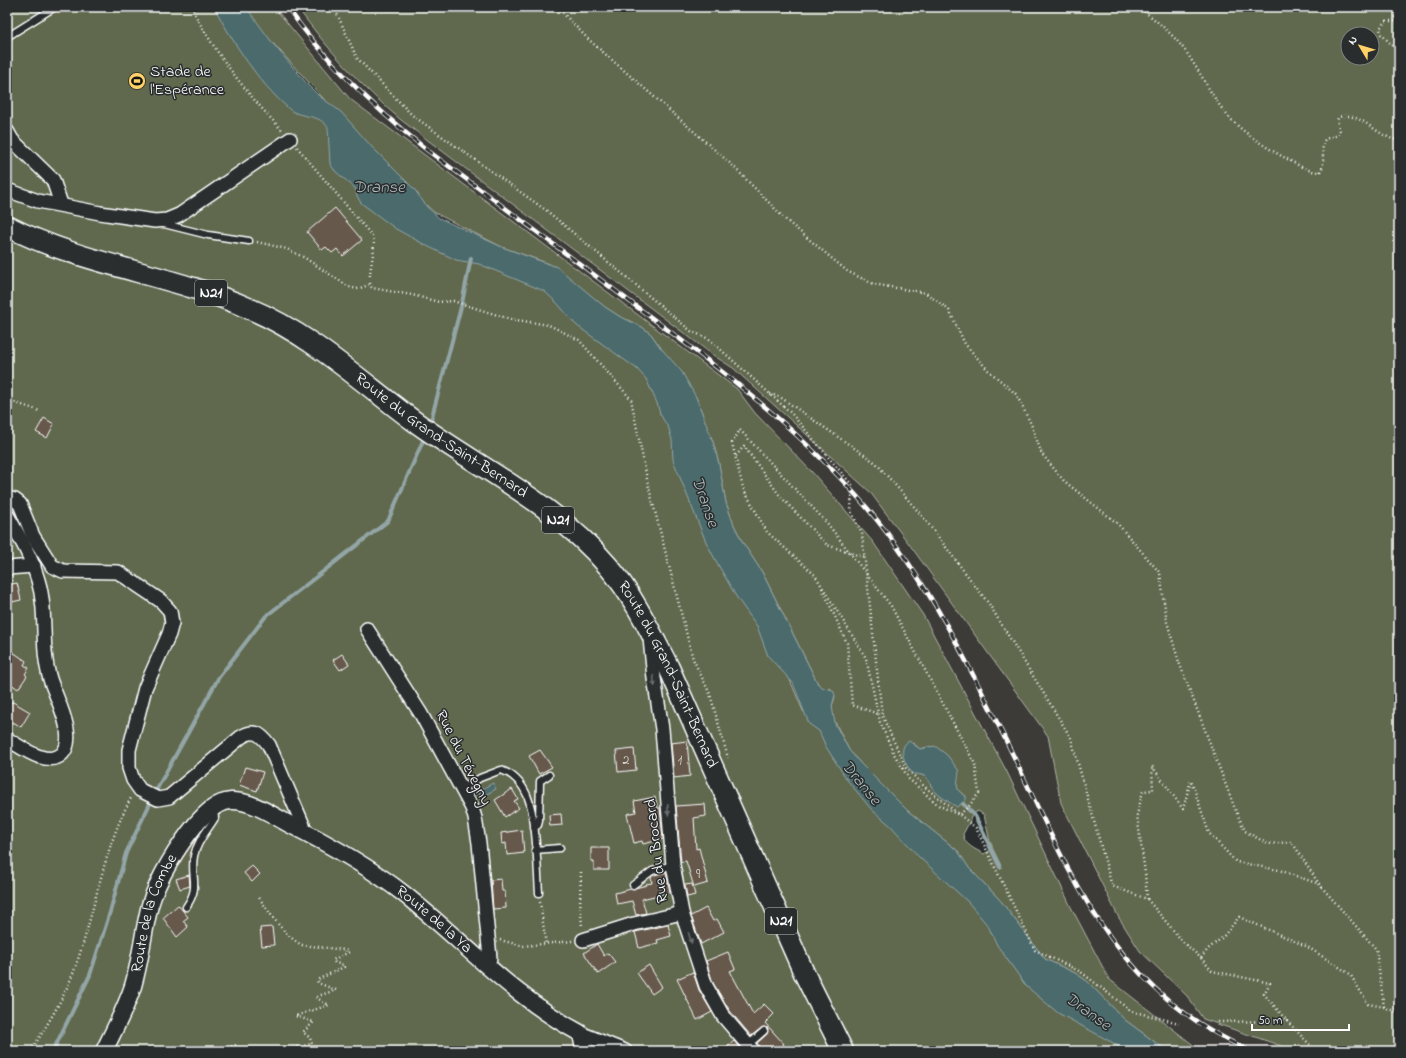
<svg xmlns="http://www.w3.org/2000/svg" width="1406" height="1058" font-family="'Indie Flower',sans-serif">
<rect width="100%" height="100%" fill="#2a2d2e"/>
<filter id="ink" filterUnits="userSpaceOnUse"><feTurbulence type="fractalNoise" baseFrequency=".025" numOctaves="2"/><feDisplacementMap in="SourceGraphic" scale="8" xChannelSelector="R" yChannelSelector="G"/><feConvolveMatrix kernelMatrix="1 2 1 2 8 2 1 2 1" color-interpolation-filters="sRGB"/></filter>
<g filter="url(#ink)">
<path fill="#3c3a37" d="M274 7H297L334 55 370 93 401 120 713 355 733 368 870 492 1048 736 1061 803 1119 918 1140 951 1187 996 1204 1019 1296 1051H1201L1109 979 1071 907 1007 772 923 615 873 542 812 472 755 413 737 389 350 99Z"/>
<g fill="#60684e" stroke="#b0b4a6" fill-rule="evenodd">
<path d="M7 7H229L336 129 399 208 628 338 691 444 803 711 981 895 1047 980 1158 1051H7Z"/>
<path d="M244 7H274L350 99 737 389 755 413 812 472 873 542 923 615 1007 772 1071 907 1109 979 1201 1051H1167L1125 1020 1087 981 1075 973 1045 959 1000 900 969 868 958 851 908 811 861 764 849 750 832 716V706L835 697 830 688 824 689 818 684 762 572 743 543 734 525 726 503 719 464 713 442 696 397 651 334 642 327 619 316 605 307 550 264 502 247 435 213 394 176 250 18ZM913 743 920 749 931 746 958 776C956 786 956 791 966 796L932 787 926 777 909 769 907 764ZM978 811 984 815 990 842 992 845V849L984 854C975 849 964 845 963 834L968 825 972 815Z"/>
<path d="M297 7H1399V1051H1296L1203 1019 1187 996 1140 951 1119 918 1061 803 1048 736 909 544 870 492 733 368 713 355 401 120C362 87 327 49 297 7ZM1348 34H1372V58H1348Z"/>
</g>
<g fill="#4b6a6c" stroke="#93a6a7">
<path d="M214 7H246L274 45 308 85 318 95 341 112 371 146 415 190 427 207 439 218 502 247 557 267 605 307 619 316 642 327 651 334 660 347 682 372 696 397 713 442 719 464 726 503 734 525 743 543 762 572 818 684 824 688 833 690 835 695 832 706 835 724 849 750 861 764 908 811 958 851 969 868 1000 900 1045 959 1075 973 1087 981 1125 1020 1167 1051H1124L1115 1044 1058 1013 1026 986 997 945 988 926 968 902 919 857 891 826 872 810 848 781 826 747 819 731 809 724 793 683 768 656 757 626 737 598 716 561 706 542 673 460 672 440 669 429 660 414 657 403 646 379 637 369 576 325 557 303 544 291 479 264 456 260 427 246 396 229 361 203 357 196 355 188 335 171 330 164 328 128C320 113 301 119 289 109 257 81 234 44 214 7Z"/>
<path d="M909 741 920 749 935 746 947 755 959 771C958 783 953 790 966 796V800L957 807C950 803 942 798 936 792 926 782 931 774 913 774 906 766 896 748 909 741Z"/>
<path d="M493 783 496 789 481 797 478 791Z"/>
</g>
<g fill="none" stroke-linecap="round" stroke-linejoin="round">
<g stroke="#93a6a7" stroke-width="4">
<path d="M430 424 462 303 471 258"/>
<path d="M963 804 975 816 1000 867"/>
<path d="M53 1051 90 975 110 912 126 853 159 785 219 677 266 616 388 521 425 436"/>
</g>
</g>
<g fill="#66594c" stroke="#fff">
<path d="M335 208 362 240 343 256 337 249 332 253 326 247 322 250 307 232Z"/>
<path d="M44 418 54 424 47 438 36 432Z"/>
<path d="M17 583 21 600 7 603V585Z"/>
<path d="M7 648 26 661 24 665 29 668 25 674 27 676 18 689 7 681Z"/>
<path d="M342 654 349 664 340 670 333 660Z"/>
<path d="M13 702 30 712 21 727 7 718V704Z"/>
<path d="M687 741 690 776 674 778 671 743Z"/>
<path d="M634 749 636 770 618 772 616 751Z"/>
<path d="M540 750 552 767 539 774 529 756Z"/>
<path d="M245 767 263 772 257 791 239 785Z"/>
<path d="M512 789 518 799 514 801 519 808 505 817 495 800Z"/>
<path d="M655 797 658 808H660L663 839 643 844 642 841 634 843 627 814 636 812 634 801Z"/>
<path d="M705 804 706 816 694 818 696 849 699 848 708 883 694 887 686 861 681 862 676 806Z"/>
<path d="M561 814 562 825 550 826 549 815Z"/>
<path d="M522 830 524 853 507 855 506 843 502 844 501 833Z"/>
<path d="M591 848H609V870H594V861H591Z"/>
<path d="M252 866 260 874 252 882 244 873Z"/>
<path d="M666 872 670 892 642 899 646 913 636 915 632 901 617 904 615 893 647 885 646 884 652 883 651 877 654 875Z"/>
<path d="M189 875 190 886 180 889 176 879Z"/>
<path d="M501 879 502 891H505L506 908 493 909 491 880Z"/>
<path d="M692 884 695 895 687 897 685 885Z"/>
<path d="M178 905 188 917 183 921 188 927 177 937 163 918Z"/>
<path d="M706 908 713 921 717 919 724 932 701 944 691 916Z"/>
<path d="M668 925 671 936 657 940 658 943 639 948 635 932Z"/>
<path d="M272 927 274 945 262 946 260 928Z"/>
<path d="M597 944 604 956 608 953 615 962 598 974 584 953Z"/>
<path d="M728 952 735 969 730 971 753 1014 764 1004 774 1014 765 1023 784 1044 777 1051H761L757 1043 767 1034 768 1028 763 1027 751 1036 730 1011 713 983 706 961Z"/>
<path d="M649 965 662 987 652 994 637 973Z"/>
<path d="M693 972 699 990 712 1012 697 1020 677 979Z"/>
<path d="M734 1041 742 1051H723Z"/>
</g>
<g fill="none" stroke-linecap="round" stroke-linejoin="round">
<defs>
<g id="service">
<path d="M7 37 55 7"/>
<path d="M164 224 208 235 249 241"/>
<path d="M463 789 480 778 501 770C513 774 522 784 527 795 537 820 537 865 539 893"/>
<path d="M534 828 538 825 539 820 540 781 549 775"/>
<path d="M535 850 560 848"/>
<path d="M633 885 652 871 673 865"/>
<path d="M186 907C201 886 190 878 194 856 197 841 208 830 215 818L214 810"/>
<path d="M748 1045 764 1031"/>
</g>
<g id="minor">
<path d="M7 131 12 140 53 180 61 204"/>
<path d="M7 190 38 201 100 213 155 221 167 220 179 215 290 139"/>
<path d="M7 498 15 500 20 504 33 536 52 566 63 571 118 572 161 601 170 611 172 623 169 634 145 688 129 750V768L133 780 140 790 158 799 169 797 241 737C254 729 260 733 269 745L303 825 301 830"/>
<path d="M7 515C19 536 31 556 38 580 48 613 40 647 50 679 56 698 78 738 62 754 47 768 20 746 7 739"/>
<path d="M7 568 34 566"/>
<path d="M367 629 421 714 472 808 475 818 479 843 490 958 488 966"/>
<path d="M650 638 654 678 662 729 673 865 682 913 706 986 723 1016 753 1051"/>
<path d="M583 940 634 924 682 913"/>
<path d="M588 1051 581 1042 580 1033 625 1051"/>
</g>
<g id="tertiary">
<path id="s1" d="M104 1051C114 1030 126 1008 133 986 141 959 143 932 150 905 158 878 178 846 196 824 205 814 216 802 231 801 250 800 271 814 287 823 327 843 368 866 404 894 462 940 514 998 580 1033"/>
</g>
<g id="primary">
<path id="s2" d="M7 226C83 265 170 274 248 308 311 334 360 381 414 421 479 468 556 504 608 566 634 596 651 633 669 668L804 973 843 1051"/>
</g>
</defs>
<use href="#service" stroke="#fff" stroke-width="9"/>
<use href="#minor" stroke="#fff" stroke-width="16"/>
<use href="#tertiary" stroke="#fff" stroke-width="19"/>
<use href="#primary" stroke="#fff" stroke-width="23"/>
<g stroke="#fff" stroke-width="2.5" stroke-dasharray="1 3" stroke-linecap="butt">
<path d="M191 7C214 52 247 94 282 130"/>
<path d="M334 7 357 58 412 115 547 211 691 331 709 339 791 413 852 485 851 511 862 534 882 715 906 768 925 787 976 828 1035 950 1081 972 1131 1011 1179 1023"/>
<path d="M557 7 588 39 731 164 787 221 847 271 873 284 926 293 949 310 965 344 988 370 1016 394 1031 424 1042 454 1064 481 1117 523 1160 573 1167 622 1179 662 1235 809 1245 831 1268 844 1292 842 1319 884"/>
<path d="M1138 7C1159 22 1179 39 1192 61 1204 79 1213 98 1227 115 1244 134 1267 148 1289 160 1298 165 1309 172 1320 172 1327 162 1319 150 1325 139L1338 135 1340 131 1337 120 1339 117C1361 110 1378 139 1399 140"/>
<path d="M1399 21H1386L1380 28 1381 34 1399 52"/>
<path d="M297 147 373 237C377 250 365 280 372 288L412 295 439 302 453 301 510 319 549 325 579 340 631 399 648 484 693 659 710 694 728 758"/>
<path d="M257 242 287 249 305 258 349 287 357 289 369 285"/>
<path d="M770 394 780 397 876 463 923 517 989 604 1071 738 1112 886 1147 899 1183 942 1201 958 1212 971 1270 983 1264 994 1287 1021 1215 1022"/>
<path d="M7 400 40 411"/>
<path d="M740 430 827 523 891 606 975 764 979 793 969 806 959 815 938 805 909 779 894 754 880 722 866 658 815 575 767 532 743 488 732 443Z"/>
<path d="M736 456 744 446 780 496 827 545 864 557"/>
<path d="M822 588 847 643 852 705 879 714"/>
<path d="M581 872 580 898 582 927"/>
<path d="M1147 899 1145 873 1137 815 1143 791 1153 790 1152 766 1183 809 1191 780 1209 833 1236 862 1279 870 1319 884 1376 949 1384 1007"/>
<path d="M540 902 546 944"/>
<path d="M500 940 523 946 572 941"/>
<path d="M1201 958 1208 949 1223 937 1239 917 1306 946 1350 974 1368 1004 1384 1007 1399 1013"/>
<path d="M1287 1021 1316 1051"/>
<path d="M31 1051C48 1023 67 994 77 962 96 908 103 849 131 798"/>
<path d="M220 1051 236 1045 238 1046 237 1051"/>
<path d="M241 1051 284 1050 312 1044 310 1038 303 1032 314 1022 295 1016 329 1005 315 997 336 990 318 983 317 980 344 967V965L335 963 333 960 349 952 345 950 302 945C283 935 270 913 258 896"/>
</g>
<use href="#service" stroke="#2a2d2e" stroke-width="6"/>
<use href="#minor" stroke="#2a2d2e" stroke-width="13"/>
<use href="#tertiary" stroke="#2a2d2e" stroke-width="16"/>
<use href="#primary" stroke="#2a2d2e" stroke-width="20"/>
<defs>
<path id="rail" d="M287 7C326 62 374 108 427 150 496 201 564 252 633 304 717 366 800 429 868 509 930 583 972 671 1014 757 1073 881 1116 992 1251 1051"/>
</defs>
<use href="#rail" stroke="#fff" stroke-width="4.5"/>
<use href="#rail" stroke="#2a2d2e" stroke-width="3" stroke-dasharray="9" stroke-linecap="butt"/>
</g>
<defs><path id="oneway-solid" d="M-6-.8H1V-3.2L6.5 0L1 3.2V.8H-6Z"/></defs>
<g fill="#6a6c6d">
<use href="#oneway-solid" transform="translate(654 681) rotate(82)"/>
<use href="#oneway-solid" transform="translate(668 810) rotate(87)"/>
<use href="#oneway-solid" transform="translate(690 938) rotate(73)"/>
</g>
</g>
<defs>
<symbol id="stadium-disc" viewBox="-11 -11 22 22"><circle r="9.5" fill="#ffd166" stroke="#2a2d2e"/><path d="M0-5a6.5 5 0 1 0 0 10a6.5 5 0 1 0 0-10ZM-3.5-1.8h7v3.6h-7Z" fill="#111"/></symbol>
</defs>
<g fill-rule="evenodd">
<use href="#stadium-disc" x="127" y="71" width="20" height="20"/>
</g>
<g text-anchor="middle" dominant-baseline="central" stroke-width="3" stroke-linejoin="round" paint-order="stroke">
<g font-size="14" fill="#d9d6d2">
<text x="626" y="760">2</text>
<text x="680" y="760">1</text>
<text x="698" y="874">9</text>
</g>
<g fill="#2a2d2e" stroke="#bfc0c0" stroke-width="1">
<rect x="195" y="280" width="32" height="26" rx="3"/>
<rect x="542" y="507" width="32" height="26" rx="3"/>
<rect x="765" y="908" width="32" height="26" rx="3"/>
</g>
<g font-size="15" font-weight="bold" fill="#fff">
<text x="211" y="293">N21</text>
<text x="558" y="520">N21</text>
<text x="781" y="921">N21</text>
</g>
<g font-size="16" fill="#fff" stroke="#2a2d2e" text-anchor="start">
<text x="150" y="72">Stade de<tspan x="150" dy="18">l'Espérance</tspan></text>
</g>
<g font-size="16" fill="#fff" stroke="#2a2d2e">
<text stroke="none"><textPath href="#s2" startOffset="487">Route du Grand-Saint-Bernard</textPath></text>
<text stroke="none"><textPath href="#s2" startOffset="824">Route du Grand-Saint-Bernard</textPath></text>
<text transform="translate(463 758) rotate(63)">Rue du Tévegny</text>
<text transform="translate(657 851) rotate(-97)">Rue du Brocard</text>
<text stroke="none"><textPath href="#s1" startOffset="147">Route de la Combe</textPath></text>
<text stroke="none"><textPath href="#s1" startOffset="528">Route de la Ya</textPath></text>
</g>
<g font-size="17" font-style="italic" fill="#aebcbd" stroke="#2a2d2e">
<text x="379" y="187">Dranse</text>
<text transform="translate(705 502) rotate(71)">Dranse</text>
<text transform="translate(861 783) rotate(51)">Dranse</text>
<text transform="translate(1088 1012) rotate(36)">Dranse</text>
</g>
</g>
<rect width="1406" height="1058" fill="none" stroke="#2a2d2e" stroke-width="24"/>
<rect x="12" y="12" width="1382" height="1034" fill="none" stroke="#fff" stroke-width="1.5" filter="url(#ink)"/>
<g transform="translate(1360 46) rotate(308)"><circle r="19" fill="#2a2d2e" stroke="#7f8182"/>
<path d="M0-3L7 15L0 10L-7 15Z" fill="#ffd166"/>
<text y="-6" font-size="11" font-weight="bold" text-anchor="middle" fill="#ffffff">N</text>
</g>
<path d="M1252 1024v6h97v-6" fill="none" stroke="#ffffff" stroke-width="2"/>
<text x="1258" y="1024" font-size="12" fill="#ffffff" stroke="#2a2d2e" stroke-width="3" paint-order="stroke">50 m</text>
</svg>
